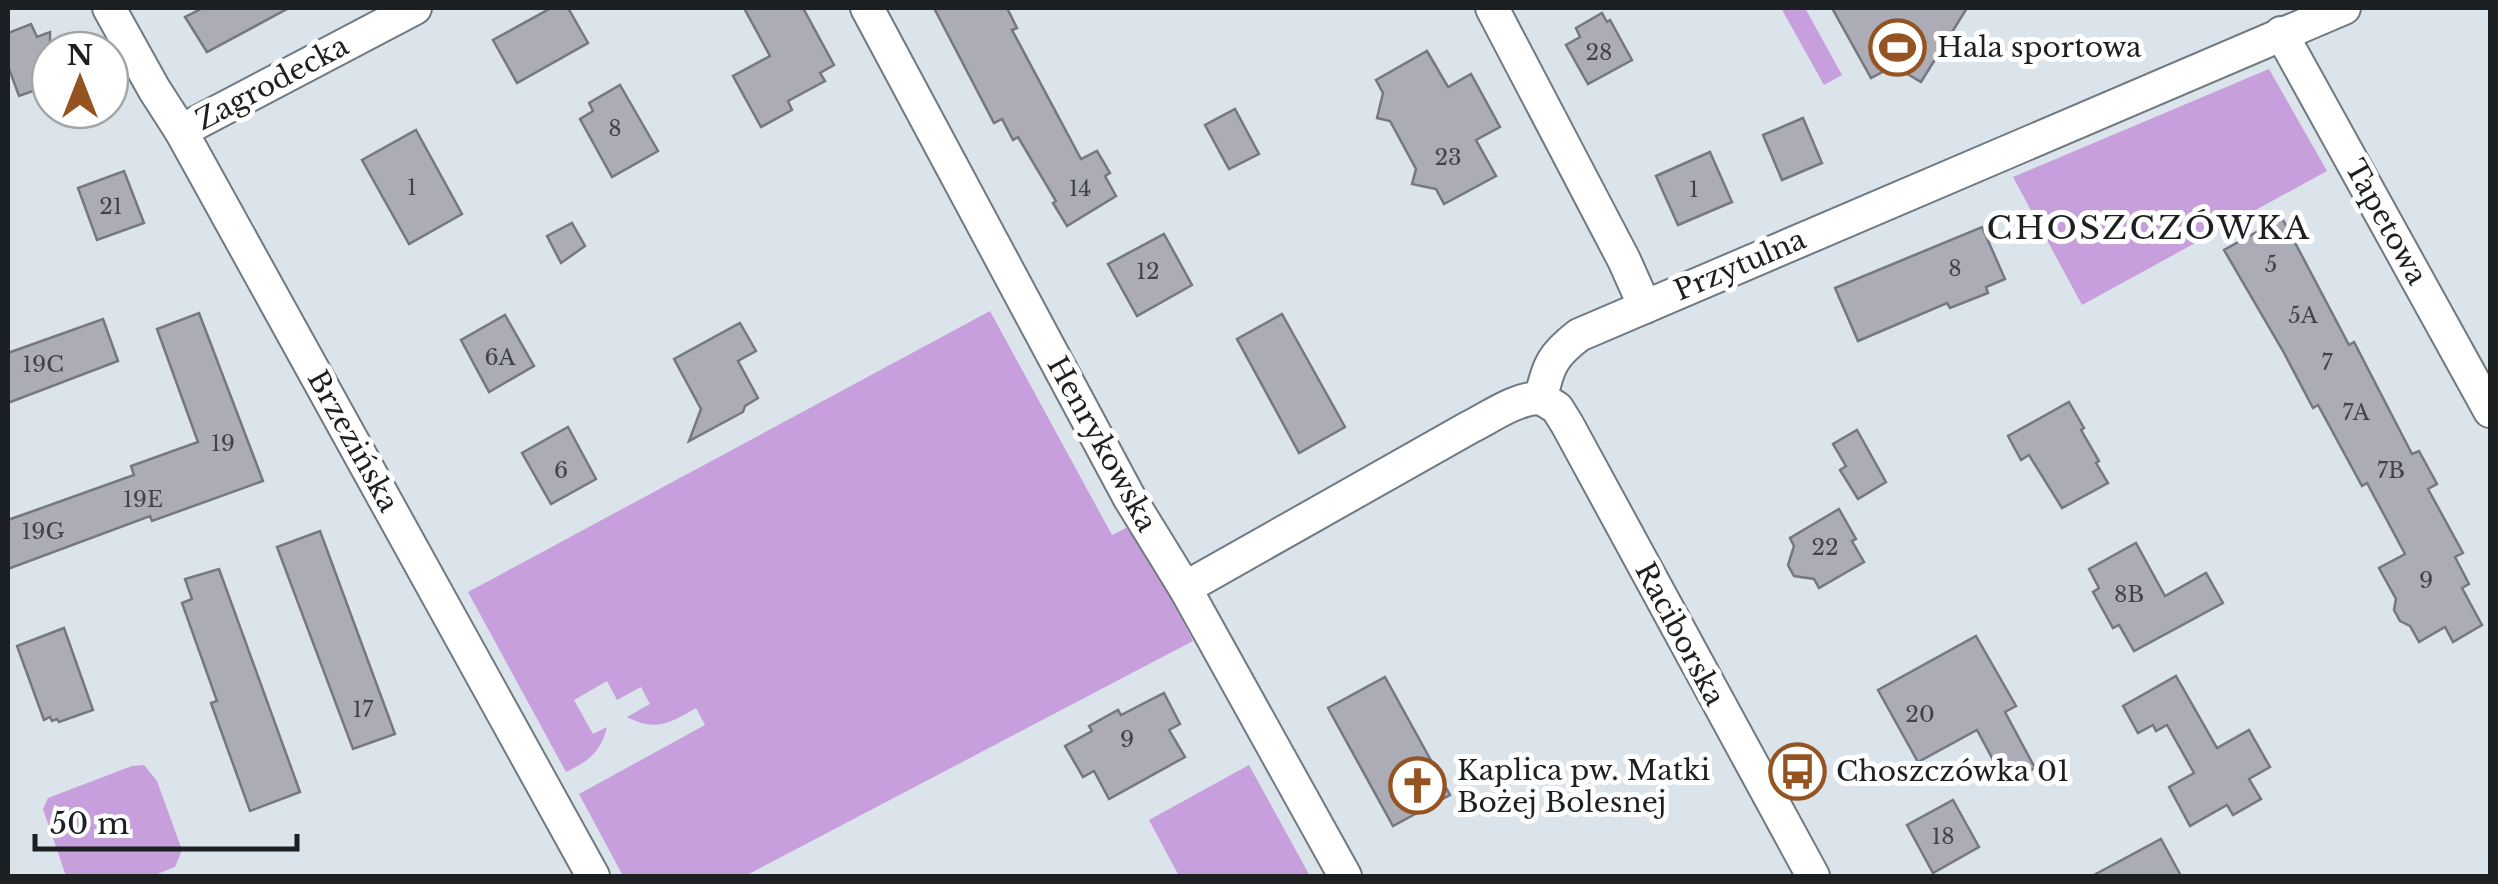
<svg xmlns="http://www.w3.org/2000/svg" width="2498" height="884" font-family="'Libre Baskerville',serif">
<rect width="100%" height="100%" fill="#dbe3eb"/>
<g fill="#c79fdc">
<path d="M1781 8H1805L1842 75 1824 85Z"/>
<path d="M2269 69 2327 171 2082 305 2013 177Z"/>
<path d="M990 311 1112 535 1132 525 1193 641 745 876H623L579 794 705 725 696 708C670 723 656 732 627 717L650 704 641 687 617 700 607 681 574 700 593 734 607 727C601 752 589 761 566 772L468 592Z"/>
<path d="M144 765 157 781 182 850 175 867 152 876H66L43 809 48 798 132 766Z"/>
<path d="M1249 765 1310 876H1179L1149 820Z"/>
</g>
<g fill="#abacb6" stroke="#767780" stroke-width="2.5">
<path d="M203 8H289L207 52 185 17Z"/>
<path d="M551 8H568L588 43 517 83 493 40Z"/>
<path d="M744 8H803L834 65 820 73 825 81 788 101 792 110 761 127 733 76 770 56Z"/>
<path d="M934 8H1007L1017 28 1012 30 1081 159 1097 151 1110 173 1105 176 1116 196 1067 226 1053 203 1056 201 1018 137 1013 140 1002 119 994 123Z"/>
<path d="M1832 8H1967L1921 82 1894 66 1871 78Z"/>
<path d="M1602 13 1607 22 1610 20 1632 60 1588 84 1566 45 1580 37 1576 28Z"/>
<path d="M31 24 37 37 50 32V85L19 96 8 66V33Z"/>
<path d="M1427 51 1448 87 1471 74 1500 127 1476 140 1496 176 1444 204 1436 189 1412 184 1416 169 1390 121 1377 118 1383 93 1376 80Z"/>
<path d="M620 85 658 151 612 177 580 119 593 111 589 103Z"/>
<path d="M1235 109 1259 154 1229 169 1205 125Z"/>
<path d="M1803 118 1822 163 1782 180 1763 135Z"/>
<path d="M416 130 462 214 409 244 362 160Z"/>
<path d="M1710 152 1732 202 1678 225 1656 176Z"/>
<path d="M124 171 144 223 97 240 78 188Z"/>
<path d="M2282 218 2349 345 2354 342 2412 454 2419 451 2437 484 2428 489 2463 553 2455 557 2469 584 2462 588 2482 625 2453 642 2445 627 2419 642 2410 626 2400 621 2394 610 2396 599 2379 568 2405 554 2367 483 2362 486 2318 405 2313 408 2283 351 2224 250Z"/>
<path d="M572 223 585 246 561 263 547 236Z"/>
<path d="M1982 227 2005 279 1986 287 1988 293 1950 308 1947 303 1858 341 1835 288Z"/>
<path d="M1164 234 1192 285 1137 316 1108 264Z"/>
<path d="M199 313 263 481 152 521 150 516 8 569V520L134 475 131 466 198 442 157 329Z"/>
<path d="M1282 314 1345 427 1299 453 1237 339Z"/>
<path d="M505 315 534 366 489 392 461 340Z"/>
<path d="M103 319 118 361 8 403V353Z"/>
<path d="M740 323 756 351 738 361 758 398 745 406 743 412 689 441 701 409 674 359Z"/>
<path d="M2069 402 2084 428 2081 430 2099 461 2096 463 2108 483 2062 508 2029 455 2021 460 2008 436Z"/>
<path d="M568 427 596 479 551 504 522 453Z"/>
<path d="M1857 430 1886 482 1858 499 1840 470 1846 466 1833 444Z"/>
<path d="M1839 509 1856 539 1852 541 1864 562 1819 588 1814 579 1794 576 1788 565 1794 546 1790 538Z"/>
<path d="M320 531 395 734 353 749 277 547Z"/>
<path d="M2136 543 2165 596 2206 573 2223 603 2134 651 2119 625 2113 628 2093 592 2099 588 2089 569Z"/>
<path d="M219 569 300 792 250 811 211 703 217 701 182 603 192 599 185 579Z"/>
<path d="M64 628 93 710 59 722 57 719 52 721 50 717 44 720 17 646Z"/>
<path d="M1976 636 2016 706 2005 712 2035 768 2006 784 1977 730 1918 762 1878 690Z"/>
<path d="M2176 676 2217 748 2249 730 2270 767 2249 779 2261 799 2233 815 2227 805 2190 826 2169 787 2194 773 2167 725 2156 731 2153 725 2138 733 2123 706Z"/>
<path d="M1385 677 1450 795 1393 826 1328 708Z"/>
<path d="M1164 693 1180 724 1169 730 1185 757 1109 799 1094 771 1083 777 1065 746 1092 731 1089 726 1118 710 1121 715Z"/>
<path d="M1953 800 1979 847 1933 873 1907 825Z"/>
<path d="M2161 839 2181 876H2092Z"/>
</g>
<g fill="none" stroke-linecap="round" stroke-linejoin="round">
<defs>
<g id="minor">
<path d="M109 8 154 89 181 131 593 876"/>
<path d="M867 8 1129 497 1185 588 1345 876"/>
<path d="M1492 8 1624 260 1645 307"/>
<path d="M2281 33 2490 411"/>
<path d="M181 131 415 8"/>
<path d="M1541 398C1548 365 1553 355 1579 335L2344 8"/>
<path d="M1541 398 1557 408 1567 424 1813 876"/>
<path d="M1185 588 1470 427C1492 416 1516 398 1541 398"/>
</g>
</defs>
<use href="#minor" stroke="#717980" stroke-width="36"/>
<use href="#minor" stroke="#fff" stroke-width="32"/>
</g>
<defs>
<symbol id="stadium-ring" viewBox="-11 -11 22 22"><circle r="9.5" fill="#fff" stroke="#965322" stroke-width="1.5"/><path d="M0-5a6.5 5 0 1 0 0 10a6.5 5 0 1 0 0-10ZM-3.5-1.8h7v3.6h-7Z" fill="#965322"/></symbol>
<symbol id="bus-ring" viewBox="-11 -11 22 22"><circle r="9.5" fill="#fff" stroke="#965322" stroke-width="1.5"/><path d="M-5-6H5V4H4V6H2V4H-2V6H-4V4H-5ZM-3.5-4V0h7V-4ZM-3.5 1.2v1.5H-2V1.2ZM2 1.2v1.5H3.5V1.2Z" fill="#965322"/></symbol>
<symbol id="church-ring" viewBox="-11 -11 22 22"><circle r="9.5" fill="#fff" stroke="#965322" stroke-width="1.5"/><path d="M-1.2-6h2.4v3.5h3.3v2.4h-3.3V6h-2.4V-.1h-3.3v-2.4h3.3Z" fill="#965322"/></symbol>
</defs>
<g fill-rule="evenodd">
<use href="#stadium-ring" x="1866" y="16" width="63" height="63"/>
<use href="#bus-ring" x="1766" y="740" width="63" height="63"/>
<use href="#church-ring" x="1386" y="754" width="63" height="63"/>
</g>
<g text-anchor="middle" dominant-baseline="central" stroke-width="10" stroke-linejoin="round" paint-order="stroke">
<g font-size="22" fill="#404348">
<text x="1599" y="52">28</text>
<text x="615" y="128">8</text>
<text x="1448" y="157">23</text>
<text x="412" y="187">1</text>
<text x="1080" y="188">14</text>
<text x="1694" y="189">1</text>
<text x="111" y="206">21</text>
<text x="2271" y="264">5</text>
<text x="1955" y="268">8</text>
<text x="1148" y="271">12</text>
<text x="2303" y="315">5A</text>
<text x="500" y="357">6A</text>
<text x="2327" y="362">7</text>
<text x="43" y="364">19C</text>
<text x="2356" y="412">7A</text>
<text x="223" y="443">19</text>
<text x="561" y="470">6</text>
<text x="2391" y="470">7B</text>
<text x="143" y="499">19E</text>
<text x="43" y="531">19G</text>
<text x="1825" y="547">22</text>
<text x="2426" y="580">9</text>
<text x="2129" y="594">8B</text>
<text x="363" y="709">17</text>
<text x="1920" y="714">20</text>
<text x="1127" y="739">9</text>
<text x="1943" y="836">18</text>
</g>
<g font-size="28" fill="#1d2023" stroke="#fff" text-anchor="start">
<text x="1937" y="47">Hala sportowa</text>
<text x="1457" y="770">Kaplica pw. Matki<tspan x="1457" dy="32">Bożej Bolesnej</tspan></text>
<text x="1836" y="771">Choszczówka 01</text>
</g>
<g font-size="28" fill="#1d2023" stroke="#fff">
<text transform="translate(272 83) rotate(-28)">Zagrodecka</text>
<text transform="translate(2386 222) rotate(61)">Tapetowa</text>
<text transform="translate(1740 265) rotate(-23)">Przytulna</text>
<text transform="translate(353 441) rotate(61)">Brzezińska</text>
<text transform="translate(1102 444) rotate(61)">Henrykowska</text>
<text transform="translate(1680 634) rotate(62)">Raciborska</text>
</g>
<g font-size="32" letter-spacing="2.5" fill="#1d2023" stroke="#fff">
<text x="2149" y="228">CHOSZCZÓWKA</text>
</g>
</g>
<rect width="2498" height="884" fill="none" stroke="#1d2023" stroke-width="20"/>
<g transform="translate(80 80)"><circle r="48" fill="#ffffff" stroke="#a5a6a7" stroke-width="2.5"/>
<path d="M0-8L18 38L0 25L-18 38Z" fill="#965322"/>
<text y="-15" font-size="28" font-weight="bold" text-anchor="middle" fill="#1d2023">N</text>
</g>
<path d="M35 834v15h262v-15" fill="none" stroke="#1d2023" stroke-width="5"/>
<text x="50" y="834" font-size="30" fill="#1d2023" stroke="#ffffff" stroke-width="8" paint-order="stroke">50 m</text>
</svg>
